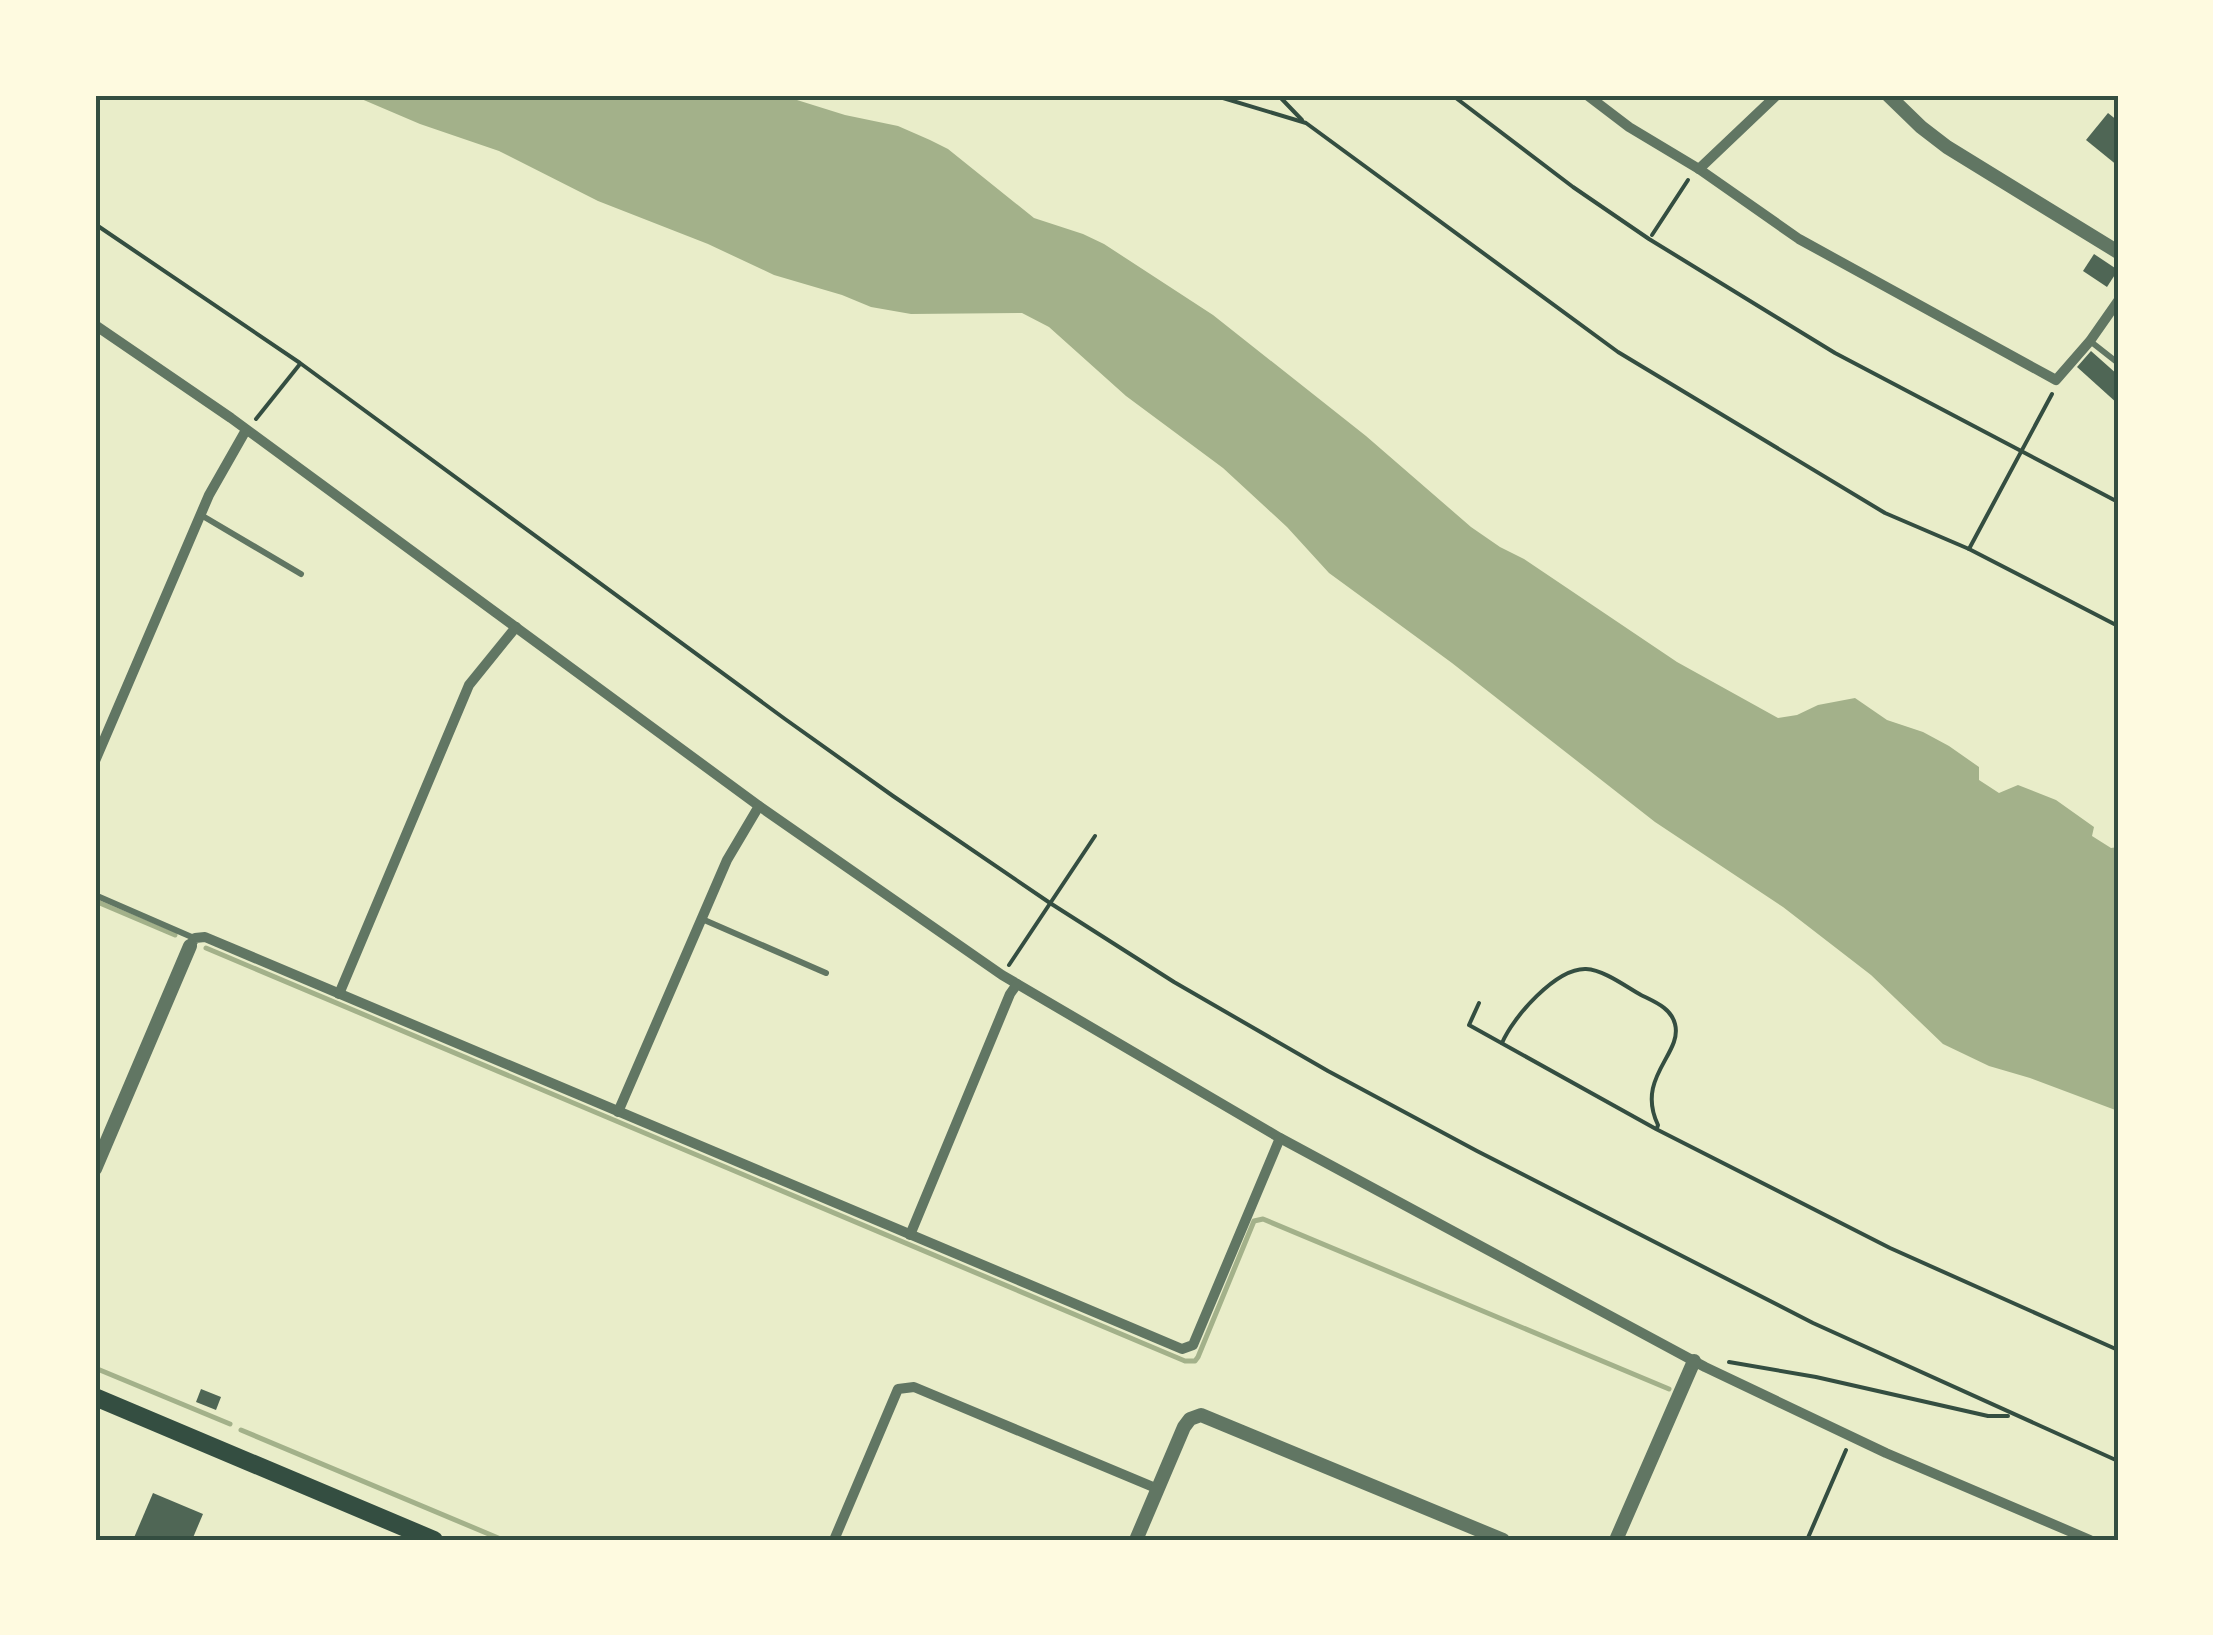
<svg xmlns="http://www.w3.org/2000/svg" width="2213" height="1635" font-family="'Open Sans',sans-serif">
<rect width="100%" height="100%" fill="#e9edc9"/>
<path fill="#a3b18a" d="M352 95H781L845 115 898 126 930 140 948 149 1034 218 1083 234 1104 244 1213 315 1366 436 1471 527 1500 547 1524 559 1677 662 1778 718 1797 715 1818 705 1855 698 1887 720 1923 732 1949 746 1979 767V780L1999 793 2018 785 2056 800 2094 827 2092 836 2111 848 2118 847V1111L2030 1078 1989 1066 1943 1044 1871 975 1783 907 1655 822 1452 663 1329 573 1287 527 1223 468 1126 396 1049 327 1022 313 911 314 871 307 842 295 774 275 708 244 598 201 499 151 420 124Z"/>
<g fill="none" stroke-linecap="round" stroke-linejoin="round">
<g stroke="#a3b18a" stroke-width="5">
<path d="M95 901 175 935"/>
<path d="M206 948 1185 1361H1195L1198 1357 1254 1221 1263 1219 1669 1389"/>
<path d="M95 1368 230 1424"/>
<path d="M241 1430 503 1540"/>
</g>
</g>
<g fill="#4f6655">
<path d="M2108 113 2118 121V166L2086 140Z"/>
<path d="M2094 254 2118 270 2107 287 2083 271Z"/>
<path d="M2091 351 2118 375V404L2077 367Z"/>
<path d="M201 1389 221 1397 216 1410 196 1402Z"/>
<path d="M153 1493 203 1514 192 1540H133Z"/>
</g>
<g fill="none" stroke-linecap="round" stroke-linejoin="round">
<g stroke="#344e41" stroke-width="4">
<path d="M1213 95 1306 123 1618 352 1885 513 1969 549 2118 626"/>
<path d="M1278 95 1302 120"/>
<path d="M1452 95 1573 187 1649 239 1835 353 2118 502"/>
<path d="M95 224 300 363 785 719 893 796 1050 903 1174 982 1328 1071 1477 1151 1813 1323 2118 1461"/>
<path d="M1652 235 1688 180"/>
<path d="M256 419 300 364"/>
<path d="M1969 549 2052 394"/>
<path d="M1009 965 1095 836"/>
<path d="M1479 1003 1469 1025 1656 1129 1890 1248 2118 1350"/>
<path d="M1502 1043C1513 1017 1556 968 1586 969 1604 970 1625 986 1641 995 1655 1002 1671 1008 1675 1024 1683 1054 1635 1077 1658 1125L1657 1128"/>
<path d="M1729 1362 1816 1377 1988 1416H2008"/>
<path d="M1807 1540 1846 1450"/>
</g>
<g stroke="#617663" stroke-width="6">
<path d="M2090 341 2118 363"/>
<path d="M201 515 301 574"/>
<path d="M95 895 194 938"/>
<path d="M702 919 826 973"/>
</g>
<g stroke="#617663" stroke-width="10">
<path d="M1587 95 1629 127 1699 169 1799 239 2056 380 2090 341 2118 301"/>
<path d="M1699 169 1777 95"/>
<path d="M95 325 231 418 759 806 1002 975 1280 1138 1705 1367 1886 1453 2090 1540"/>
<path d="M95 761 209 495 246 430"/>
<path d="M190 946 195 938 205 937 1182 1349 1193 1345 1280 1138"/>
<path d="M339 994 469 685 516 627"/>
<path d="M618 1112 727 860 759 806"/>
<path d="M910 1235 1010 994 1017 984"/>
<path d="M834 1540 898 1389 914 1387 1158 1489"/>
</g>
<g stroke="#617663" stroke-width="14">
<path d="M1888 95 1921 127 1947 147 2118 252"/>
<path d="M95 1169 190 946"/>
<path d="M1136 1540 1184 1427 1190 1419 1201 1415 1503 1540"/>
<path d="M1616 1540 1694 1361"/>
</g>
<path stroke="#344e41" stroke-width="18" d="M95 1397 434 1540"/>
</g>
<rect width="2213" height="1635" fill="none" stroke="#fefae0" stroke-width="195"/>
<rect x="98" y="98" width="2018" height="1440" fill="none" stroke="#344e41" stroke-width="4"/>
</svg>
